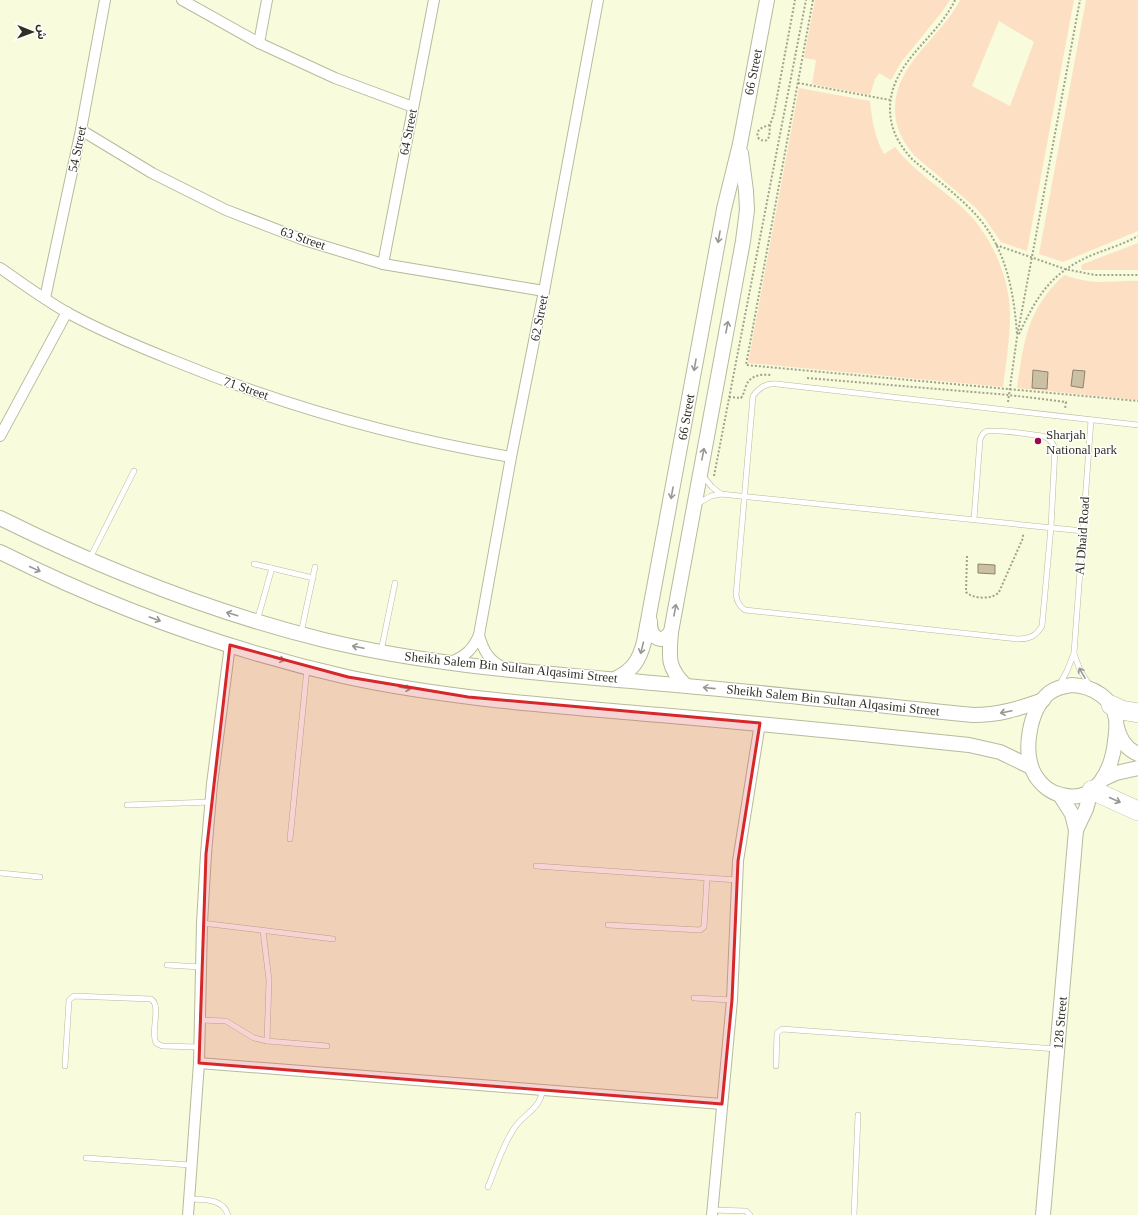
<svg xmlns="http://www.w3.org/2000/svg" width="1138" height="1215" font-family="'Times New Roman','Noto Sans Arabic',serif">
<rect width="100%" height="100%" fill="#f8fbdc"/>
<g fill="#fde0c3" fill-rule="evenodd">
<path d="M815 0H950L941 13 902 61 891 80 879 73 875 79 870 95 812 84 816 60 804 58Z"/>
<path d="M960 0H1074L1027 251 1001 242 985 219 976 208 915 156C903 143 895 128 895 109 895 63 941 38 960 0ZM999 21 1034 42 1010 106 972 86Z"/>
<path d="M1086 0H1138V231L1063 262 1039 254Z"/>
<path d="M799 88 870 101C872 121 875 138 884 154L895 147C914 172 942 188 965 210 991 235 1010 278 1010 314 1010 339 1006 363 1003 387L748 363Z"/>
<path d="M1138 243V270H1082L1081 266 1083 264Z"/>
<path d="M1064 275C1076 279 1088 282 1101 282 1113 282 1125 280 1138 281V400L1017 388C1024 340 1027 310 1064 275ZM1033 370 1047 372V389L1032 384ZM1073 370 1085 371 1083 388 1071 386Z"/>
</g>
<g fill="#cbc0a4" stroke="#8d8369">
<path d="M1033 370 1048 372 1047 389 1032 388Z"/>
<path d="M1073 370 1085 371 1083 388 1071 386Z"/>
<path d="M978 564 995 565V574L978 573Z"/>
</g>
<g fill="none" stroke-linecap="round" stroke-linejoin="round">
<defs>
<g id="lane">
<path d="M702 475 712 487 721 494"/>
<path d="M697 504 711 496 721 494 1083 531"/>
<path d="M974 519 980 440C981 437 982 434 985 432 992 428 1033 435 1043 436 1050 439 1052 442 1055 448L1051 527 1042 626C1036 636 1030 639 1018 639L745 610C739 606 737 602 736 595L753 396C760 387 766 383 777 384L1138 425"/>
<path d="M90 558 134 471"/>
<path d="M254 564 313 578"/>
<path d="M257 621 272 568"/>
<path d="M301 633 315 567"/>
<path d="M381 651 395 583"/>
<path d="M1074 654 1080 670 1090 686"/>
<path d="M1060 684 1067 671 1074 653 1091 420"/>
<path d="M127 805 211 802"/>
<path d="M290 839 307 668"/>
<path d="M536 866 737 880"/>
<path d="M0 873 40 877"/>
<path d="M202 923 333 939"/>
<path d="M608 925 700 930 704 927 707 878"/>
<path d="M263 931 269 980 267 1041"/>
<path d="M167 965 201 967"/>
<path d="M694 998 732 1000"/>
<path d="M200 1020 226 1021 254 1038 267 1041 327 1046"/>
<path d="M65 1066 69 1000 74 996 151 999C162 1006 150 1031 156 1043L162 1046 199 1047"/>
<path d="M776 1066 777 1033 782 1029 1057 1049"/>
<path d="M86 1158 191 1165"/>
<path d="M488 1187C496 1167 503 1144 515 1127 524 1114 542 1107 542 1090"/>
<path d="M189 1199C204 1200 223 1198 228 1215"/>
<path d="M712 1210 746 1211 750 1215"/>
<path d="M854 1215 858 1115"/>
</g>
<g id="street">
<path d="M182 0 259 43 335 78 413 107"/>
<path d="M259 43 267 0"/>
<path d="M81 130 152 173 226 210 304 240 383 264 544 291"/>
<path d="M383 264 434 0"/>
<path d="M0 268C22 283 45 300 68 313 101 331 137 346 172 360 281 405 395 437 511 457"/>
<path d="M45 298 81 130 105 0"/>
<path d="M0 436 67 312"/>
<path d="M479 635C483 650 489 661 503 667"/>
<path d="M450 662C465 657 473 649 479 635L511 457 544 291 598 0"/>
<path d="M199 1063 722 1104"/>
<path d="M188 1215 199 1063 202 923 206 854 212 784 230 645"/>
<path d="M712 1215 732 1000 738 861 760 723"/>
</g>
<g id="secondary">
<path d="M0 518C105 570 210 612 324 640 432 666 543 673 653 683 760 692 866 704 973 715 999 715 1018 709 1043 700"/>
<path d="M0 552C110 607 227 650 347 677 450 699 556 706 660 715 763 724 866 734 969 745L1000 752 1031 767"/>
<path d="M650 621C649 635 660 647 671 632"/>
<path d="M615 679C633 670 639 661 644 642L724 209 740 144 767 0"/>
<path d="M685 685C667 667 669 657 671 632L743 241 747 210 746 191 741 153"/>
<path d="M1072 685C1092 686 1113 698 1116 719 1117 726 1116 734 1115 741 1112 769 1097 804 1062 795 1051 793 1041 785 1035 775 1022 753 1029 710 1049 693 1056 688 1063 686 1072 685Z"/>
<path d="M1117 727C1120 740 1126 749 1138 754"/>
<path d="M1103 779 1116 773 1138 768"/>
<path d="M1060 795 1072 814 1076 830"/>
<path d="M1043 1215 1076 830 1086 809 1091 791"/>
</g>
<g id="highway">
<path d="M1111 705 1121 710 1138 713"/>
<path d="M1092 790 1138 811"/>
</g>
</defs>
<use href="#lane" stroke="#b8ba9d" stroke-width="6"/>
<use href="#street" stroke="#b8ba9d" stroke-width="12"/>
<use href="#secondary" stroke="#b8ba9d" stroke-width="16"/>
<use href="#highway" stroke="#b8ba9d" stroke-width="20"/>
<g stroke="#a1a38c" stroke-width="2" stroke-dasharray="2 2" stroke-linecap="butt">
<path d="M813 0 746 365 1138 401"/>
<path d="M955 0C937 39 890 62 890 109 890 129 899 145 912 159 935 179 963 198 982 222 1007 254 1014 294 1017 334"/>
<path d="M798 83 890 100"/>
<path d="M770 125C762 127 754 130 759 139 771 145 769 133 770 126 771 121 773 117 774 113L795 0"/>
<path d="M996 245 1065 269 1095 275H1138"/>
<path d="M1019 334C1038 294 1051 273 1092 255 1107 249 1124 244 1138 236"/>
<path d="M807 378 1009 395 1066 402 1065 409"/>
<path d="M729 397 741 398C744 394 744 391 746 386 750 375 761 374 771 375"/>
<path d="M1008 402 1017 337 1080 0"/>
<path d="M714 476 806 0"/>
<path d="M967 556 966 592C972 599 993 600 999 592L1023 538V534"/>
</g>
<use href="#lane" stroke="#fff" stroke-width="5"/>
<use href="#street" stroke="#fff" stroke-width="10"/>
<use href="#secondary" stroke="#fff" stroke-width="14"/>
<use href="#highway" stroke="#fff" stroke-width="19"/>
</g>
<defs><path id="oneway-shaft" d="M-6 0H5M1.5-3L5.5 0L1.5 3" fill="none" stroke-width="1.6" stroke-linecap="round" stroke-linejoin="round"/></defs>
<g stroke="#979892">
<use href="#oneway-shaft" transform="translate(719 237) rotate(100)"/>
<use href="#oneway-shaft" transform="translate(727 327) rotate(-79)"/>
<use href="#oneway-shaft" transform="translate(695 365) rotate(100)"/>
<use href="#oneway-shaft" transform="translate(703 454) rotate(-79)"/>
<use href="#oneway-shaft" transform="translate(672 493) rotate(100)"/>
<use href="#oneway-shaft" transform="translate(35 569) rotate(25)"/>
<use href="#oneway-shaft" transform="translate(675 610) rotate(-80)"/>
<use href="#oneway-shaft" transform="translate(232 614) rotate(-163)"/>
<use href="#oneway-shaft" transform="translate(155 619) rotate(20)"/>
<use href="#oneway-shaft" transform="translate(358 647) rotate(-168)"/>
<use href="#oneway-shaft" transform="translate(642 648) rotate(104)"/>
<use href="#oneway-shaft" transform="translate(279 659) rotate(15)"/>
<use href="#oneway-shaft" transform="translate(1082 673) rotate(-120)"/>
<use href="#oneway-shaft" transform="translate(405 688) rotate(10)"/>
<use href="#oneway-shaft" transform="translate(709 688) rotate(-174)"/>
<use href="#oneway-shaft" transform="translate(1006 712) rotate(168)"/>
<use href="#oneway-shaft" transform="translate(1115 800) rotate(24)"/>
</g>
<path fill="#d62828" fill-opacity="0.2" stroke="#d62828" stroke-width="3" stroke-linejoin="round" d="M230 645 348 677 468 697 760 723 738 861 732 1000 722 1104 199 1063 206 854Z"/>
<circle fill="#9e064d" stroke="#fff" stroke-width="1.5" cx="1038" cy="441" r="4"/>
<g text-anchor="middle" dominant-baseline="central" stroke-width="3" stroke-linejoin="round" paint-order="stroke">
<g font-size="13" fill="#2f3024" stroke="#fff">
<text transform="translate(753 72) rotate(-79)">66 Street</text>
<text transform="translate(408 132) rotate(-79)">64 Street</text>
<text transform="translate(77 149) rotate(-78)">54 Street</text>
<text transform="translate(303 238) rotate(19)">63 Street</text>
<text transform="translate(539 318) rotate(-79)">62 Street</text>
<text transform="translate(246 388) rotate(19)">71 Street</text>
<text transform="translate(686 417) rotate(-80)">66 Street</text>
<text transform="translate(1082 536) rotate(-86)">Al Dhaid Road</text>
<text transform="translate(511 667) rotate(6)">Sheikh Salem Bin Sultan Alqasimi Street</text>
<text transform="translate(833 700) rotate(6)">Sheikh Salem Bin Sultan Alqasimi Street</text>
<text transform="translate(1060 1023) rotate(-85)">128 Street</text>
</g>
<g font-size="13" fill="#2f3024" stroke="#fff" text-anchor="start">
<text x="1046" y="434">Sharjah<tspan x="1046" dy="15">National park</tspan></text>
</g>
</g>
<g transform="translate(32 32) rotate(91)" stroke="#ffffff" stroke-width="3" paint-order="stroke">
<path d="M0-3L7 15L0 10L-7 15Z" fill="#2f3024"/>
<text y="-6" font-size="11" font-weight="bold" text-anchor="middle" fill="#2f3024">ش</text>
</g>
</svg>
